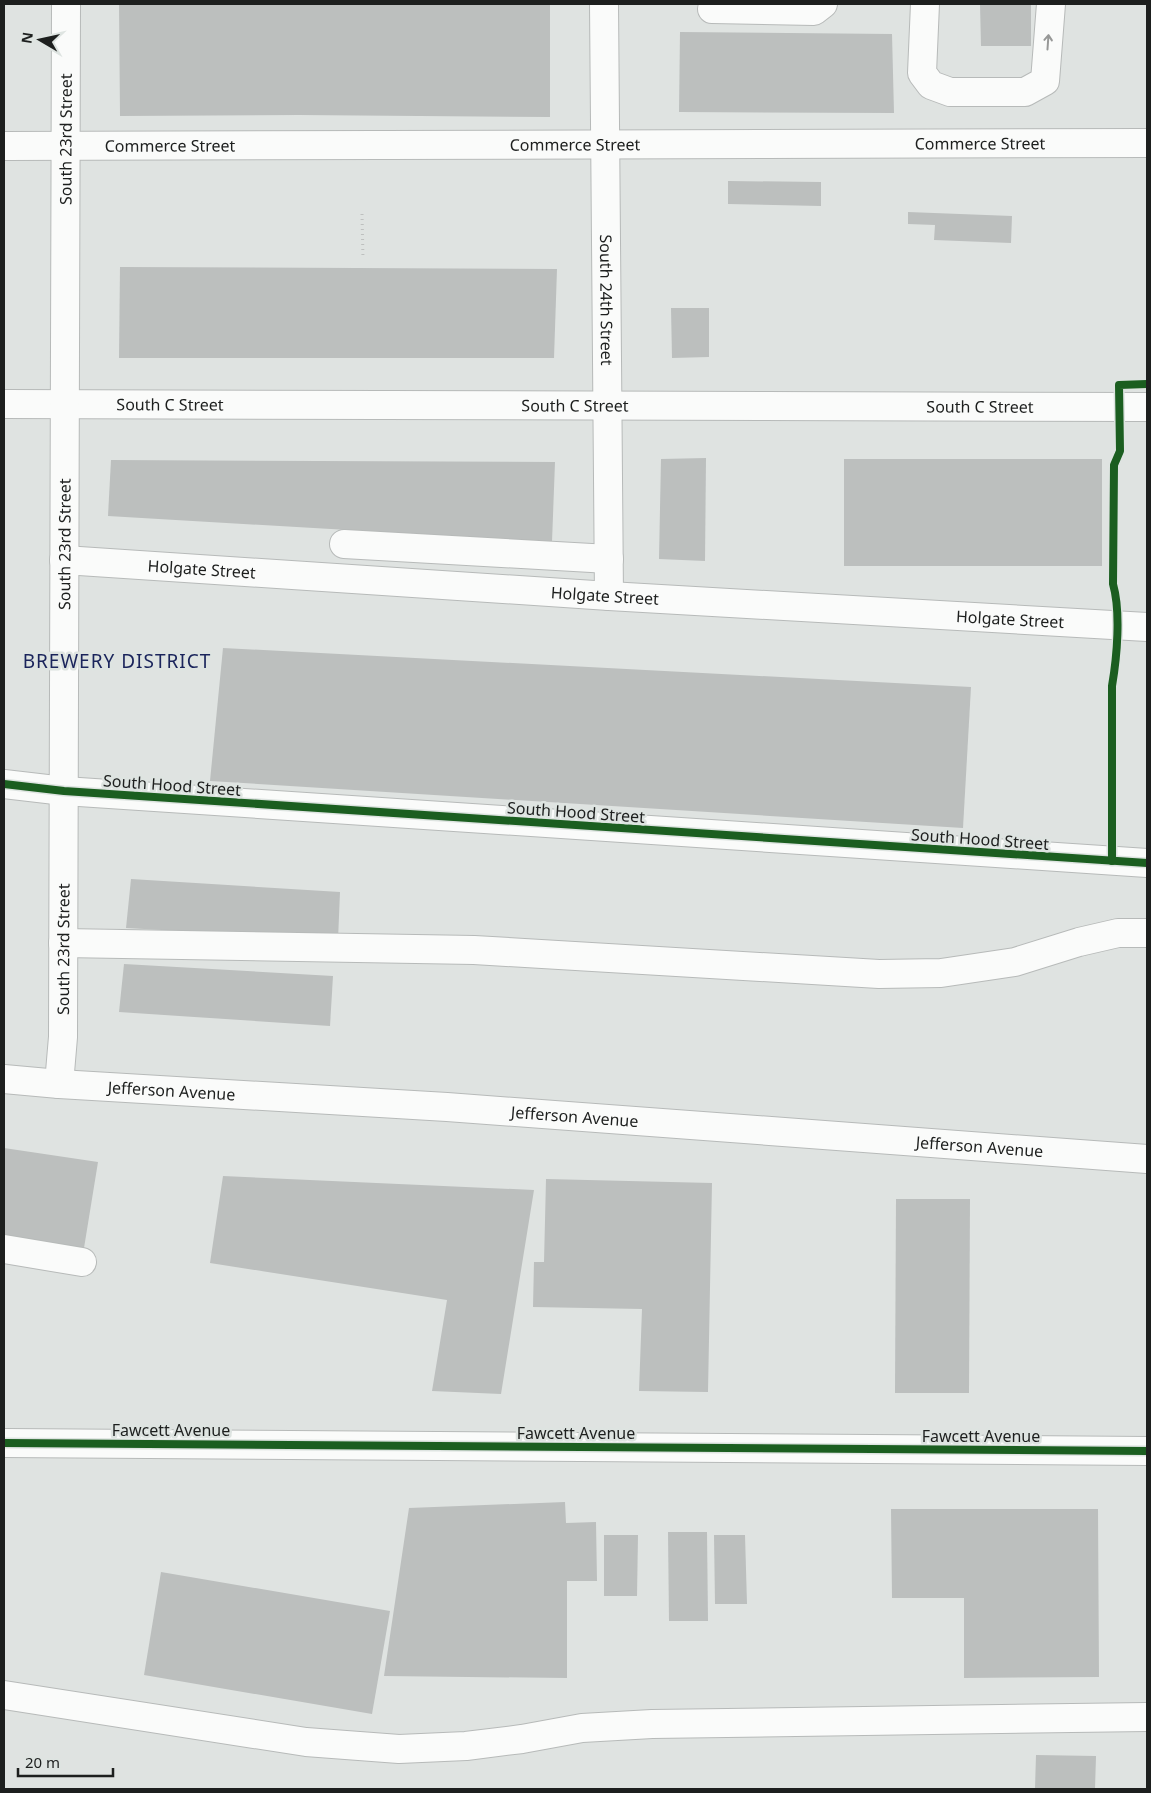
<svg xmlns="http://www.w3.org/2000/svg" width="1151" height="1793" font-family="'Noto Sans',sans-serif">
<rect width="100%" height="100%" fill="#dfe3e1"/>
<g fill="#bcbfbe">
<path d="M119 4H550V117L299 115 120 116Z"/>
<path d="M980 4H1031V46H981Z"/>
<path d="M680 32 892 34 894 113 679 112Z"/>
<path d="M728 181 821 182V206L728 204Z"/>
<path d="M908 212 1012 216 1011 243 934 240 935 225 908 224Z"/>
<path d="M120 267 557 269 554 358H119Z"/>
<path d="M671 308H709V357L672 358Z"/>
<path d="M706 458 705 561 659 559 661 459Z"/>
<rect x="844" y="459" width="258" height="107"/>
<path d="M111 460 555 462 552 542 108 516Z"/>
<path d="M223 648 971 687 963 828 210 781Z"/>
<path d="M131 879 340 892 338 940 126 928Z"/>
<path d="M124 964 333 976 330 1026 119 1012Z"/>
<path d="M4 1148 98 1162 84 1248 4 1235Z"/>
<path d="M223 1176 534 1190 501 1394 432 1391 447 1300 210 1263Z"/>
<path d="M546 1179 712 1183 708 1392 639 1391 642 1309 533 1307 534 1262H544Z"/>
<path d="M896 1199H970L969 1393H895Z"/>
<path d="M565 1502 566 1523 596 1522 597 1581H567V1678L384 1676 409 1508Z"/>
<path d="M891 1509H1098L1099 1677 964 1678V1598H892Z"/>
<path d="M668 1532H707L708 1621H669Z"/>
<path d="M604 1535H638L637 1596H604Z"/>
<path d="M714 1535H745L747 1604H715Z"/>
<path d="M161 1572 390 1611 372 1714 144 1675Z"/>
<path d="M1036 1755 1096 1756 1095 1789H1035Z"/>
</g>
<g fill="none" stroke-linecap="round" stroke-linejoin="round">
<defs>
<g id="minor">
<path id="s1" d="M604 4 609 596"/>
<path d="M925 4 922 73 931 85 950 92H1025L1045 81 1051 4"/>
<path d="M712 9 814 11 823 4"/>
<path id="s2" d="M4 146 1147 143"/>
<path id="s3" d="M4 404 1147 407"/>
<path d="M344 544 609 559"/>
<path id="s4" d="M64 560 609 596 1147 627"/>
<path d="M4 784 64 791 1147 863"/>
<path d="M63 943 474 950 879 974 941 973 1015 962 1079 942 1118 933H1147"/>
<path id="s5" d="M59 1084 63 1037 66 4"/>
<path d="M4 1249 82 1262"/>
<path d="M4 1443 1147 1451"/>
<path d="M4 1695 306 1742 399 1749 466 1746 522 1739 582 1728 652 1724 1147 1717"/>
</g>
<g id="major">
<path id="s6" d="M4 1079 59 1084 447 1107 1147 1159"/>
</g>
</defs>
<use href="#minor" stroke="#b7bab9" stroke-width="30"/>
<use href="#major" stroke="#b7bab9" stroke-width="30"/>
<path stroke="#bec0bf" stroke-width="3" stroke-dasharray="1 4" stroke-linecap="butt" d="M362 214 363 259"/>
<use href="#minor" stroke="#fafbfa" stroke-width="28"/>
<use href="#major" stroke="#fafbfa" stroke-width="28"/>
<defs>
<g id="cycleway">
<path d="M4 784 64 791 1147 863"/>
<path d="M1112 861V686C1117 657 1121 612 1113 584L1114 465 1120 451 1119 385 1147 384"/>
<path d="M4 1443 1147 1451"/>
</g>
</defs>
<use href="#cycleway" stroke="#dee4e1" stroke-width="11"/>
<use href="#cycleway" stroke="#1b5e20" stroke-width="8"/>
</g>
<defs><path id="oneway-shaft" d="M-6 0H5M1.5-3L5.5 0L1.5 3" fill="none" stroke-width="1.6" stroke-linecap="round" stroke-linejoin="round" transform="scale(1.25)"/></defs>
<use stroke="#979897" href="#oneway-shaft" transform="translate(1048 42) rotate(-86)"/>
<g text-anchor="middle" dominant-baseline="central" stroke-width="5" stroke-linejoin="round" paint-order="stroke">
<g font-size="16" fill="#1d1f1e" stroke="#dee4e1">
<text stroke="none"><textPath href="#s5" startOffset="945">South 23rd Street</textPath></text>
<text stroke="none"><textPath href="#s2" startOffset="571">Commerce Street</textPath></text>
<text stroke="none"><textPath href="#s2" startOffset="976">Commerce Street</textPath></text>
<text stroke="none"><textPath href="#s2" startOffset="166">Commerce Street</textPath></text>
<text stroke="none"><textPath href="#s1" startOffset="296">South 24th Street</textPath></text>
<text stroke="none"><textPath href="#s3" startOffset="166">South C Street</textPath></text>
<text stroke="none"><textPath href="#s3" startOffset="571">South C Street</textPath></text>
<text stroke="none"><textPath href="#s3" startOffset="976">South C Street</textPath></text>
<text stroke="none"><textPath href="#s5" startOffset="540">South 23rd Street</textPath></text>
<text stroke="none"><textPath href="#s4" startOffset="138">Holgate Street</textPath></text>
<text stroke="none"><textPath href="#s4" startOffset="542">Holgate Street</textPath></text>
<text stroke="none"><textPath href="#s4" startOffset="948">Holgate Street</textPath></text>
<text transform="translate(172 785) rotate(4)">South Hood Street</text>
<text transform="translate(576 812) rotate(4)">South Hood Street</text>
<text transform="translate(980 839) rotate(4)">South Hood Street</text>
<text stroke="none"><textPath href="#s5" startOffset="135">South 23rd Street</textPath></text>
<text stroke="none"><textPath href="#s6" startOffset="168">Jefferson Avenue</textPath></text>
<text stroke="none"><textPath href="#s6" startOffset="572">Jefferson Avenue</textPath></text>
<text stroke="none"><textPath href="#s6" startOffset="978">Jefferson Avenue</textPath></text>
<text x="171" y="1430">Fawcett Avenue</text>
<text x="576" y="1433">Fawcett Avenue</text>
<text x="981" y="1436">Fawcett Avenue</text>
</g>
<g font-size="19" letter-spacing="1" fill="#1a245b" stroke="#dee4e1">
<text x="117" y="661">BREWERY DISTRICT</text>
</g>
</g>
<rect width="1151" height="1793" fill="none" stroke="#1d1f1e" stroke-width="10"/>
<g transform="translate(40 40) rotate(279)" stroke="#dee4e1" stroke-width="4" paint-order="stroke">
<path d="M0-4L9 19L0 12L-9 19Z" fill="#1d1f1e"/>
<text y="-8" font-size="14" font-weight="bold" text-anchor="middle" fill="#1d1f1e">N</text>
</g>
<path d="M18 1768v8h95v-8" fill="none" stroke="#1d1f1e" stroke-width="2.5"/>
<text x="25" y="1768" font-size="15" fill="#1d1f1e" stroke="#dee4e1" stroke-width="4" paint-order="stroke">20 m</text>
</svg>
